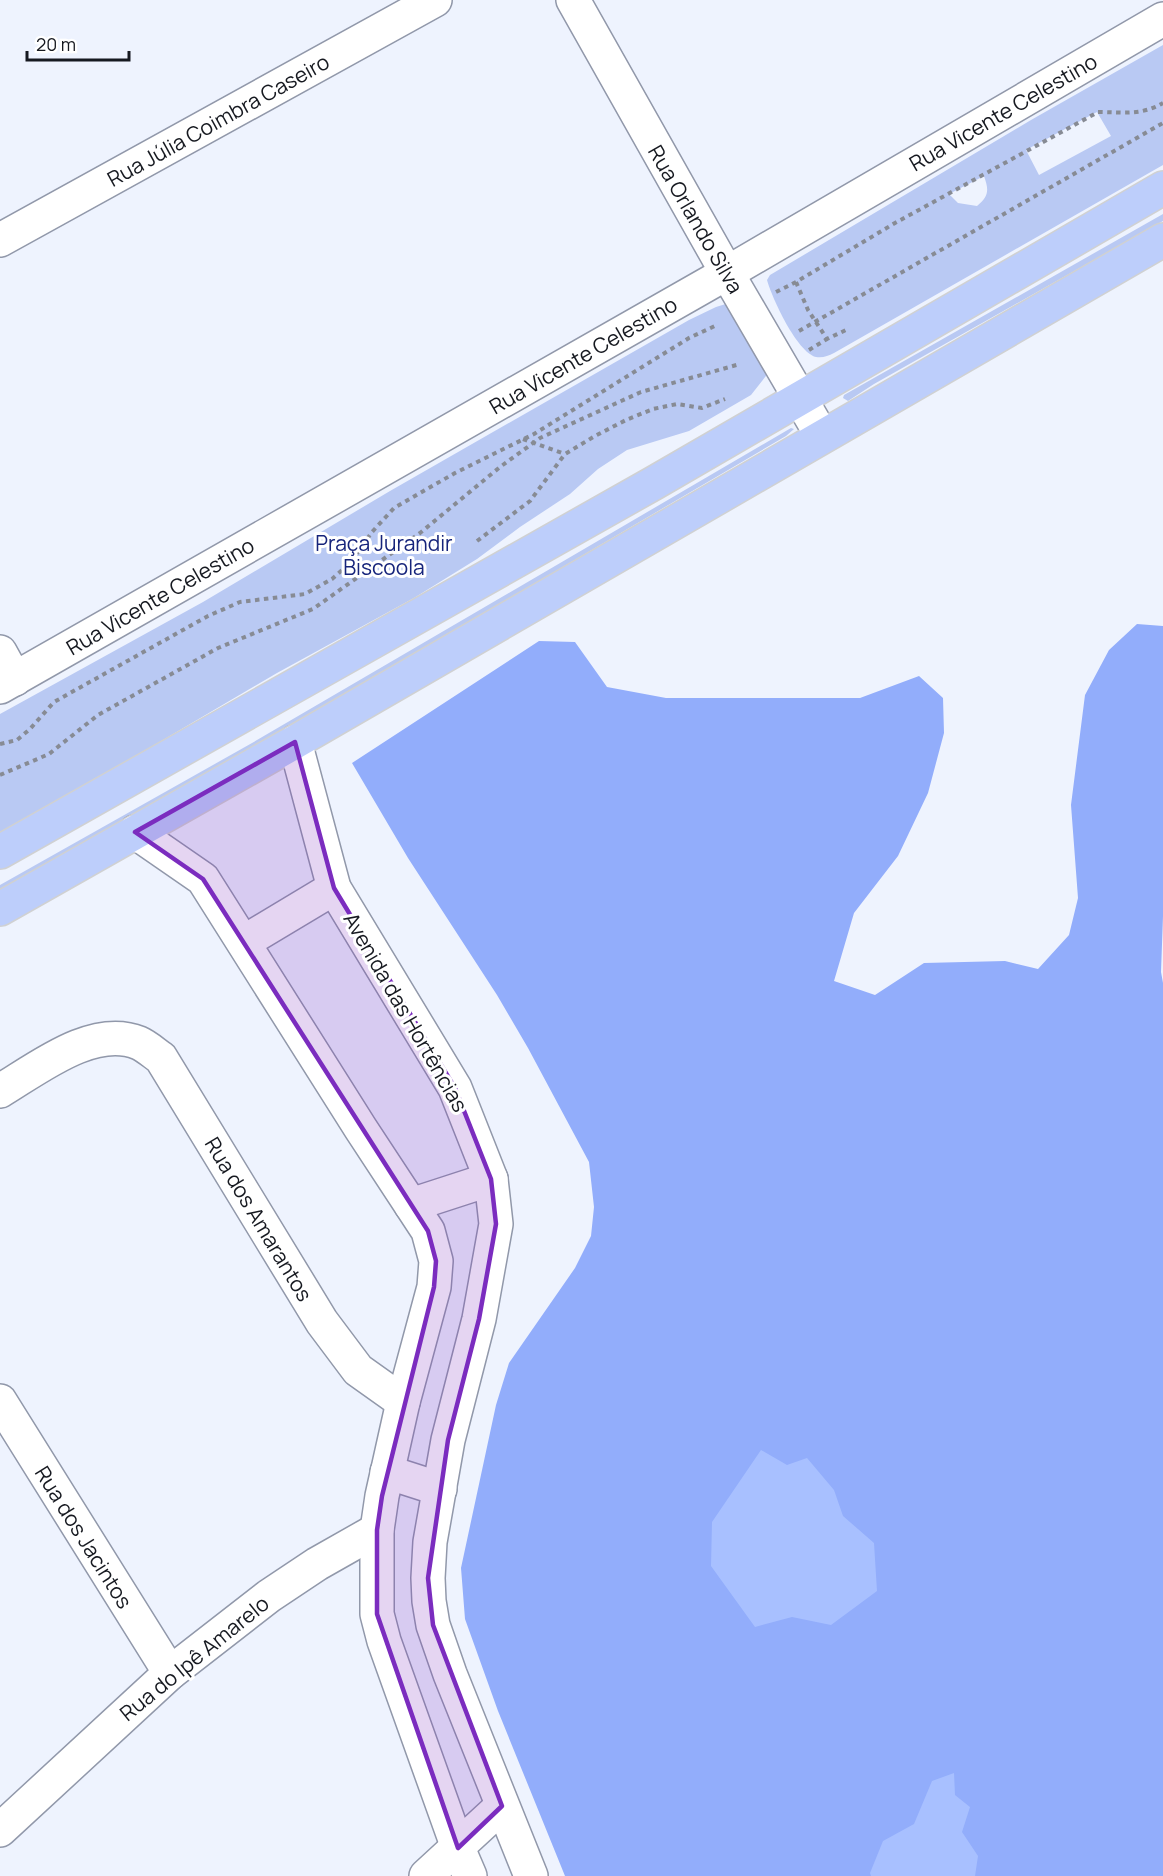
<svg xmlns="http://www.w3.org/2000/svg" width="1163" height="1876" font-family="Manrope,sans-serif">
<rect width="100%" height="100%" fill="#eef3fe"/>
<g fill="#b9c9f3" fill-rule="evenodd">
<path d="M1163 45V165L834 353C828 356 823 358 816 357 797 352 772 298 767 280L770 275 1031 120ZM1097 112 1111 136 1039 175 1026 150ZM984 176C989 190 989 196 977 206L958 203 949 194Z"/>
<path d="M1163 214V221L874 384 848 401 843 398 844 395Z"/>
<path d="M729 303 769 372 751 395 689 431 627 450 598 469 570 494 520 527 477 559 414 598 277 673 0 836V714L203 602 390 491 689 320 716 307Z"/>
<path d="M791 428 794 429 786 436 309 716 0 890V885L252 743Z"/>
</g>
<path fill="#92adfb" d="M1137 624 1163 626V916L1161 972 1163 983V1876H565L498 1711 465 1619 461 1568 496 1405 509 1363 575 1268 591 1236 594 1207 589 1162 528 1048 497 995 408 858 352 763 539 641 575 642 607 687 666 698H860L919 676 943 698 944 733 928 793 898 856 854 913 834 981 875 995 924 963 1005 961 1038 969 1069 935 1078 898 1071 805 1085 695 1109 650Z"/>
<g fill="#a8c0ff">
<path d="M761 1450 787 1465 807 1458 834 1490 843 1516 874 1543 877 1591 831 1625 792 1617 755 1627 711 1566 712 1522Z"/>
<path d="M954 1773 955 1795 970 1807 962 1832 978 1856 975 1876H871L870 1873 883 1841 914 1824 932 1781Z"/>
</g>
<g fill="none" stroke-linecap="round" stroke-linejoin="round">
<defs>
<g id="minor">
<path d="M573 0 727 273 822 436"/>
<path d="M0 240 435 0"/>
<path d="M0 652 15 679"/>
<path d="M0 687 727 273 1163 19"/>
<path d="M295 742 334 888 455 1088 491 1179 496 1224 479 1319 448 1440 430 1542 428 1578 429 1601 433 1625 450 1674 531 1876"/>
<path d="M135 832 203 879 361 1129 428 1231 436 1261 434 1287 403 1402 382 1496 377 1530V1614L384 1641 458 1848 470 1876"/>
<path d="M244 942 334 888"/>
<path d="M0 1091C37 1069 93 1024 139 1043 146 1046 154 1053 161 1058L322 1322 358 1370 403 1402"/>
<path d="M411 1205 491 1179"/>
<path d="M0 1401 170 1673"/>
<path d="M387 1472 440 1489"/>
<path d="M0 1830 170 1673 269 1596 317 1564 377 1530"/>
<path d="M426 1876 502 1806"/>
</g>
<g id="major">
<path d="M0 852 654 483 1163 188"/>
<path d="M0 909 295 742 1163 240"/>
</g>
</defs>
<use href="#minor" stroke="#9198aa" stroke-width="36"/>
<use href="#major" stroke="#d0d1d2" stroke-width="36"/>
<g stroke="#878b94" stroke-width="4" stroke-dasharray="4.5 4.5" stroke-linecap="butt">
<path d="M796 282 808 310 827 339 846 330"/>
<path d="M776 292 796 282 895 223 1098 112C1122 112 1141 116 1163 103"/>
<path d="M799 331 1163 123"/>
<path d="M809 350 827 339"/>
<path d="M523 439 565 454"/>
<path d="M477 541 530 501 565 454 595 436 626 420 653 409 677 404 702 408 725 399"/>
<path d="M0 744 17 740 30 729 54 702 208 616 240 602 305 594 332 579 351 562 372 532 394 508 455 473 534 434 689 338 717 325"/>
<path d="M0 775 49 754 98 715 218 648 313 609 420 533 500 467 540 438 641 392 740 364"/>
</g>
<use href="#minor" stroke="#fff" stroke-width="33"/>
<use href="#major" stroke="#bdcefb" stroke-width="33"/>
</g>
<path fill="#7b2cbf" fill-opacity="0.2" stroke="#7b2cbf" stroke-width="4.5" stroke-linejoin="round" d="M295 742 334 888 455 1088 491 1179 496 1224 479 1319 448 1440 428 1578 433 1625 502 1806 458 1848 377 1614V1530L382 1496 434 1287 436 1261 428 1231 203 879 135 832Z"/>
<g text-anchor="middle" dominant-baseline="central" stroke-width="6" stroke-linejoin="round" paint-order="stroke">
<g font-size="21" fill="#161920" stroke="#fff">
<text transform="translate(1003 112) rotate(-30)">Rua Vicente Celestino</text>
<text transform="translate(218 120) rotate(-29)">Rua Júlia Coimbra Caseiro</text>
<text transform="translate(696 219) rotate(60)">Rua Orlando Silva</text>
<text transform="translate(583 355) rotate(-30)">Rua Vicente Celestino</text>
<text transform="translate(160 596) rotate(-30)">Rua Vicente Celestino</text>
<text transform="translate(406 1012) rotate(60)">Avenida das Hortências</text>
<text transform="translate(259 1219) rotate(59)">Rua dos Amarantos</text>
<text transform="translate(84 1537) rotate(58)">Rua dos Jacintos</text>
<text transform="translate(194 1658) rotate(-39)">Rua do Ipê Amarelo</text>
</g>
<g font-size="21" fill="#16247b" stroke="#fff">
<text x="384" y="543">Praça Jurandir<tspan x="384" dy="24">Biscoola</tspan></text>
</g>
</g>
<path d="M27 51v9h102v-9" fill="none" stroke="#161920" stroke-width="3"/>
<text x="36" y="51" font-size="18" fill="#161920" stroke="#ffffff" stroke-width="4.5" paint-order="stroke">20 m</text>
</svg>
